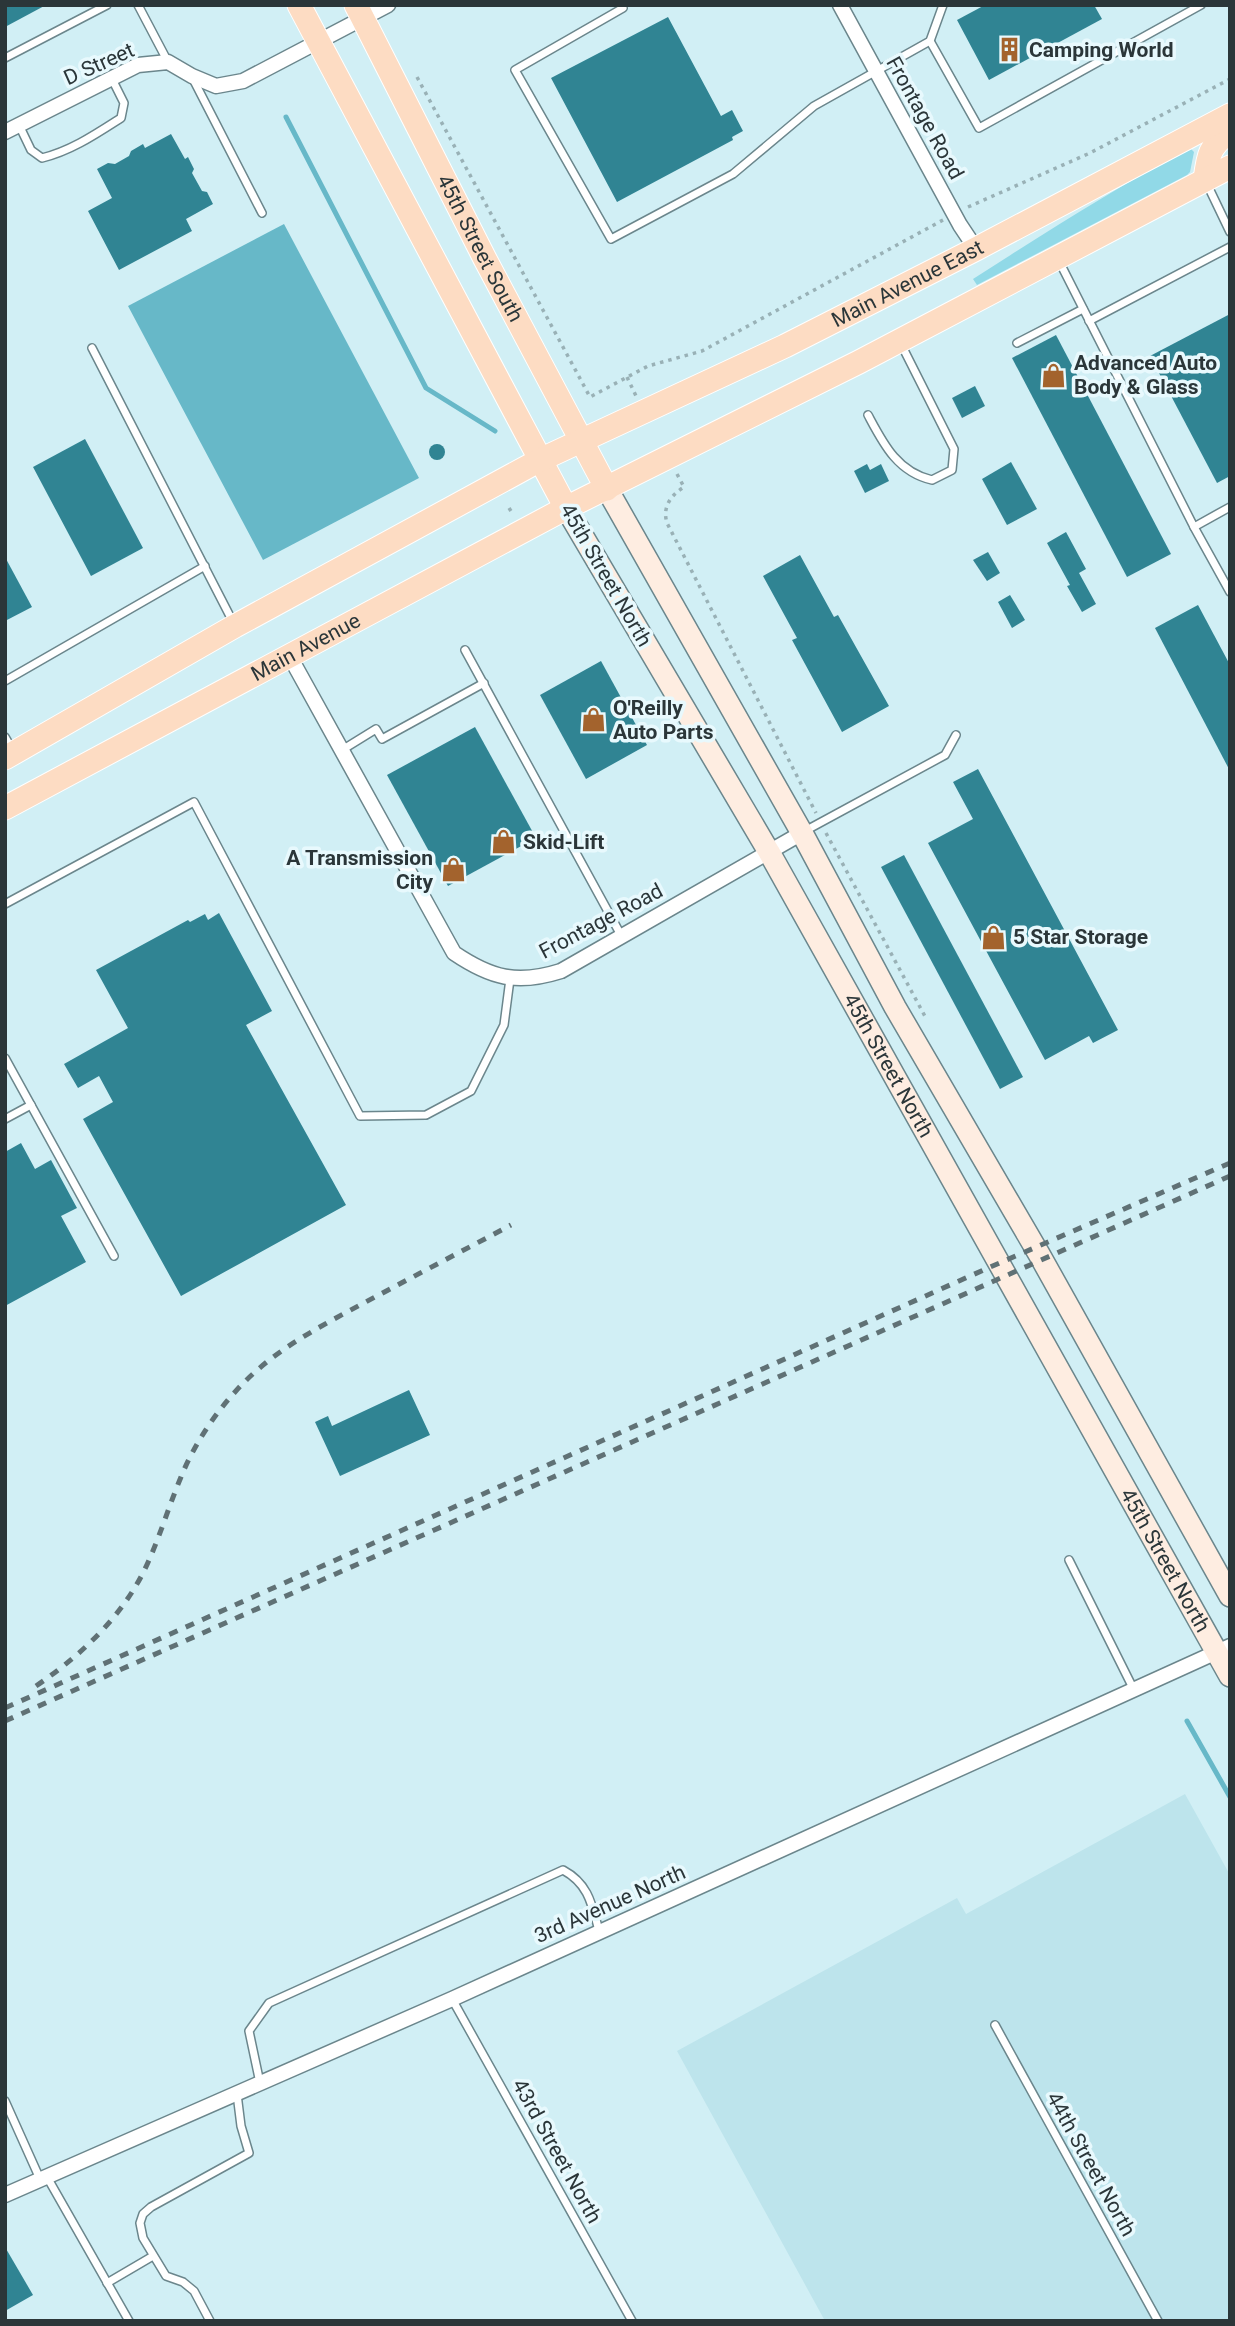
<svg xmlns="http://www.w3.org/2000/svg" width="1235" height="2326" font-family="Roboto,sans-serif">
<rect width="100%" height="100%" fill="#d1eff5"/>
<path fill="#bde4ec" d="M1185 1794 1230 1875V2321H825L677 2051 957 1898 966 1914Z"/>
<path fill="#91d9e7" d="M1190 148 1194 152 1190 172 1187 175 977 285 973 279C1045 233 1115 188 1190 148Z"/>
<path fill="#67b8c8" d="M284 224 419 478 263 560 128 306Z"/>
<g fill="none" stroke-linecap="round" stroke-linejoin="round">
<g stroke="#67b8c8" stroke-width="5">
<path d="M286 117 426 388 495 431"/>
<path d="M1187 1721 1230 1797"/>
</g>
</g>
<g fill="#308493">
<path d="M5 5H46L5 27Z"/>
<path d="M985 5H1094L1102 19 989 80 957 20Z"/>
<path d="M668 17 721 116 732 110 743 131 732 137 733 140 617 202 551 78Z"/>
<path d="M171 134 185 159 188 157 194 169 192 173 202 191 207 192 213 204 186 219 192 231 119 270 88 211 112 198 97 169 108 163 115 164 129 156 131 151 143 144 145 148Z"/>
<path d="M1230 314V476L1217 483 1150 356Z"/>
<path d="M1056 335 1171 554 1127 577 1012 358Z"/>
<path d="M975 386 985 406 962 418 952 398Z"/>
<path d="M85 439 143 548 91 576 33 467Z"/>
<circle cx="437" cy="452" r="8"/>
<path d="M1011 462 1037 509 1007 525 982 479Z"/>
<path d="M867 464 870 470 881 464 889 481 865 493 854 471Z"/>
<path d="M1066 532 1086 569 1079 573 1096 604 1082 612 1067 586 1070 585 1047 543Z"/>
<path d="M988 552 1000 573 987 581 973 560Z"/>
<path d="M800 555 834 617 838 615 889 706 842 732 792 640 797 638 763 576Z"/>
<path d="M5 557 32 607 5 621Z"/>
<path d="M1010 595 1025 620 1012 628 998 602Z"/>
<path d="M1198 605 1230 665V771L1155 628Z"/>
<path d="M601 661 647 745 586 779 540 695Z"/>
<path d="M475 727 536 838 448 886 387 775Z"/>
<path d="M978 769 1118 1030 1093 1043 1089 1036 1045 1060 928 843 973 819 953 782Z"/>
<path d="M904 855 1023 1077 1000 1089 881 867Z"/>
<path d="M219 913 272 1011 246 1025 346 1205 181 1296 83 1119 113 1102 99 1076 78 1088 64 1064 128 1028 96 970 188 920 190 922 205 914 208 920Z"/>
<path d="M21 1143 35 1169 51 1160 77 1208 61 1216 86 1262 5 1306V1152Z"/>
<path d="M409 1390 430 1435 340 1476 315 1422 328 1416 332 1426Z"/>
<path d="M5 2247 33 2295 5 2311Z"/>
</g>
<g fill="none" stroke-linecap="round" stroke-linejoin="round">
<defs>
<g id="lane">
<path d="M138 5 168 62"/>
<path d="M623 8 515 70 611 239 733 174 814 106 930 41 943 5"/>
<path d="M930 41 979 128 1201 5"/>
<path d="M5 58 107 5"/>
<path d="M192 77 262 213"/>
<path d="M19 125 31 150 42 158C71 151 96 134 121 118L124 103 112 79"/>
<path d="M1207 184 1230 232"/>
<path d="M1059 261 1194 527 1230 507"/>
<path d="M1089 321 1230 247"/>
<path d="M1017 343 1083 309"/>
<path d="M92 348 234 624"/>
<path d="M868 415C883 443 897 472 932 480L952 470 954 449 901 344"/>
<path d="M1194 527 1230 592"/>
<path d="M465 650 622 937"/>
<path d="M5 681 205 566"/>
<path d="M5 737 12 749"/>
<path d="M342 750 376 729 382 739 484 683"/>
<path d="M803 832 945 755 956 735"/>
<path d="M5 904 194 802 360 1116 426 1115 471 1091 504 1025 510 979"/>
<path d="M5 1058 114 1256"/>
<path d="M5 1119 31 1105"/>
<path d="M1069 1560 1134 1690"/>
<path d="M452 1999 632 2321"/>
<path d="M995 2025 1158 2321"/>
<path d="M260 2083 249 2031 269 2003 563 1870C589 1884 592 1905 599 1931"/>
<path d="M5 2101 40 2179"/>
<path d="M47 2177 129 2321"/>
<path d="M107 2283 153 2256"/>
<path d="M210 2321 194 2291 183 2282 166 2276 143 2238 140 2223 143 2214 151 2207 249 2153 241 2126 237 2094"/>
</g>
<g id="street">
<path d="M840 5 960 225 976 249"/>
<path d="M5 132 138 65 168 62 192 76 216 86 243 81 388 5"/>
<path d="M289 655 454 953C491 978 517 985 561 971L802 833"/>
<path d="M5 2195 452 1999 1230 1646"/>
</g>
<g id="secondary">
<path d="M607 489 802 833 895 1007 1039 1254 1230 1596"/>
<path id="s1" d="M566 508 769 852 1230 1676"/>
</g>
<g id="primary">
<path d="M299 5 566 508"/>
<path id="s2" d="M356 5 485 259 607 489"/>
<path d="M1205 180C1208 155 1209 147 1230 131"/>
<path id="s3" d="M5 758 235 626 540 460 785 346 976 249 1230 115"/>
<path id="s4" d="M5 808 566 508 859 362 1230 167"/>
</g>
</defs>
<use href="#lane" stroke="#6b868c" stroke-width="10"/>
<use href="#street" stroke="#6b868c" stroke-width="17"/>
<use href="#secondary" stroke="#6b868c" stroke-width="24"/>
<use href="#primary" stroke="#fff" stroke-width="25"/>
<g stroke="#99b1b6" stroke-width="3.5" stroke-dasharray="3.5 5" stroke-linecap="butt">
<path d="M417 77 590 397 648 366 702 351 943 220"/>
<path d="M968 207 1090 153 1230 79"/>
<path d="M627 377 636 396"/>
<path d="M677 474 684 487C671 495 662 507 667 523L816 813"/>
<path d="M509 508 511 511"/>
<path d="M826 833 927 1020"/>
</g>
<use href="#lane" stroke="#fff" stroke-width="7"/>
<use href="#street" stroke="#fff" stroke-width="14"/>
<use href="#secondary" stroke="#feede1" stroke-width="21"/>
<use href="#primary" stroke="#fddcc3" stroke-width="23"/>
<g stroke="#607175" stroke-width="5" stroke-dasharray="9 9" stroke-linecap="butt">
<path d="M36 1686C80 1656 120 1619 144 1571 159 1540 168 1508 181 1477 193 1447 213 1416 235 1392 273 1349 325 1324 375 1297 420 1273 466 1249 511 1225"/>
<path d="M5 1708 988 1268 1230 1163"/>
<path d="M5 1721 1230 1176"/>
</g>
</g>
<defs>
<symbol id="building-bare" viewBox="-9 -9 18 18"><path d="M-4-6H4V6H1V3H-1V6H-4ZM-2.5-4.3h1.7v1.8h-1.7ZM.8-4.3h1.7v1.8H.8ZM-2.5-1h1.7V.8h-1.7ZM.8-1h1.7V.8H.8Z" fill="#a3632d" stroke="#e8f9fd" stroke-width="2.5" paint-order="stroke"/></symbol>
<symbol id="shop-bare" viewBox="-9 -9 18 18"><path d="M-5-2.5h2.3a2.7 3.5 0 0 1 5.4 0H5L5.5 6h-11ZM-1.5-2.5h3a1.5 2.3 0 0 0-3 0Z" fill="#a3632d" stroke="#e8f9fd" stroke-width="2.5" paint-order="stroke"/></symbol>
</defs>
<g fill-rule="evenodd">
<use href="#building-bare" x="992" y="32" width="35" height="35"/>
<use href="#shop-bare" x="1036" y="358" width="35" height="35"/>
<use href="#shop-bare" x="576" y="702" width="35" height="35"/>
<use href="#shop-bare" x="486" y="824" width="35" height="35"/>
<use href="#shop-bare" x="436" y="852" width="35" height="35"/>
<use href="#shop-bare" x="976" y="920" width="35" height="35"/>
</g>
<g text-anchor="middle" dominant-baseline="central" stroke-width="7" stroke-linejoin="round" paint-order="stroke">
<g font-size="21" font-weight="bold" fill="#2b3639" stroke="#e8f9fd" text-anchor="start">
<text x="1029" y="50">Camping World</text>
<text x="1074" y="363">Advanced Auto<tspan x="1074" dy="24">Body &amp; Glass</tspan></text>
<text x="613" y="708">O'Reilly<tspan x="613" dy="24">Auto Parts</tspan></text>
<text x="523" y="842">Skid-Lift</text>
<text x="433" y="858" text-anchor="end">A Transmission<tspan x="433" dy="24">City</tspan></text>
<text x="1013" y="937">5 Star Storage</text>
</g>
<g font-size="21" fill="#2b3639" stroke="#e8f9fd">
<text transform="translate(99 64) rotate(-24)">D Street</text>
<text transform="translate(925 118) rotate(61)">Frontage Road</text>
<text stroke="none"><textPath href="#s2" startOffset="273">45th Street South</textPath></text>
<text stroke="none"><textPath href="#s3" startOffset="1020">Main Avenue East</textPath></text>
<text transform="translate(606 575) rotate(60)">45th Street North</text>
<text stroke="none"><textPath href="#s4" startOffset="341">Main Avenue</textPath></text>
<text transform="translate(601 921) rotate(-28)">Frontage Road</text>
<text stroke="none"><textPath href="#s1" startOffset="644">45th Street North</textPath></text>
<text stroke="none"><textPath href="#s1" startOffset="1211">45th Street North</textPath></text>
<text transform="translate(610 1904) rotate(-24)">3rd Avenue North</text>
<text transform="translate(557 2151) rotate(61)">43rd Street North</text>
<text transform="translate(1091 2164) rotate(61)">44th Street North</text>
</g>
</g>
<rect width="1235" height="2326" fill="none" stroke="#2b3639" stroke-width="14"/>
</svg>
